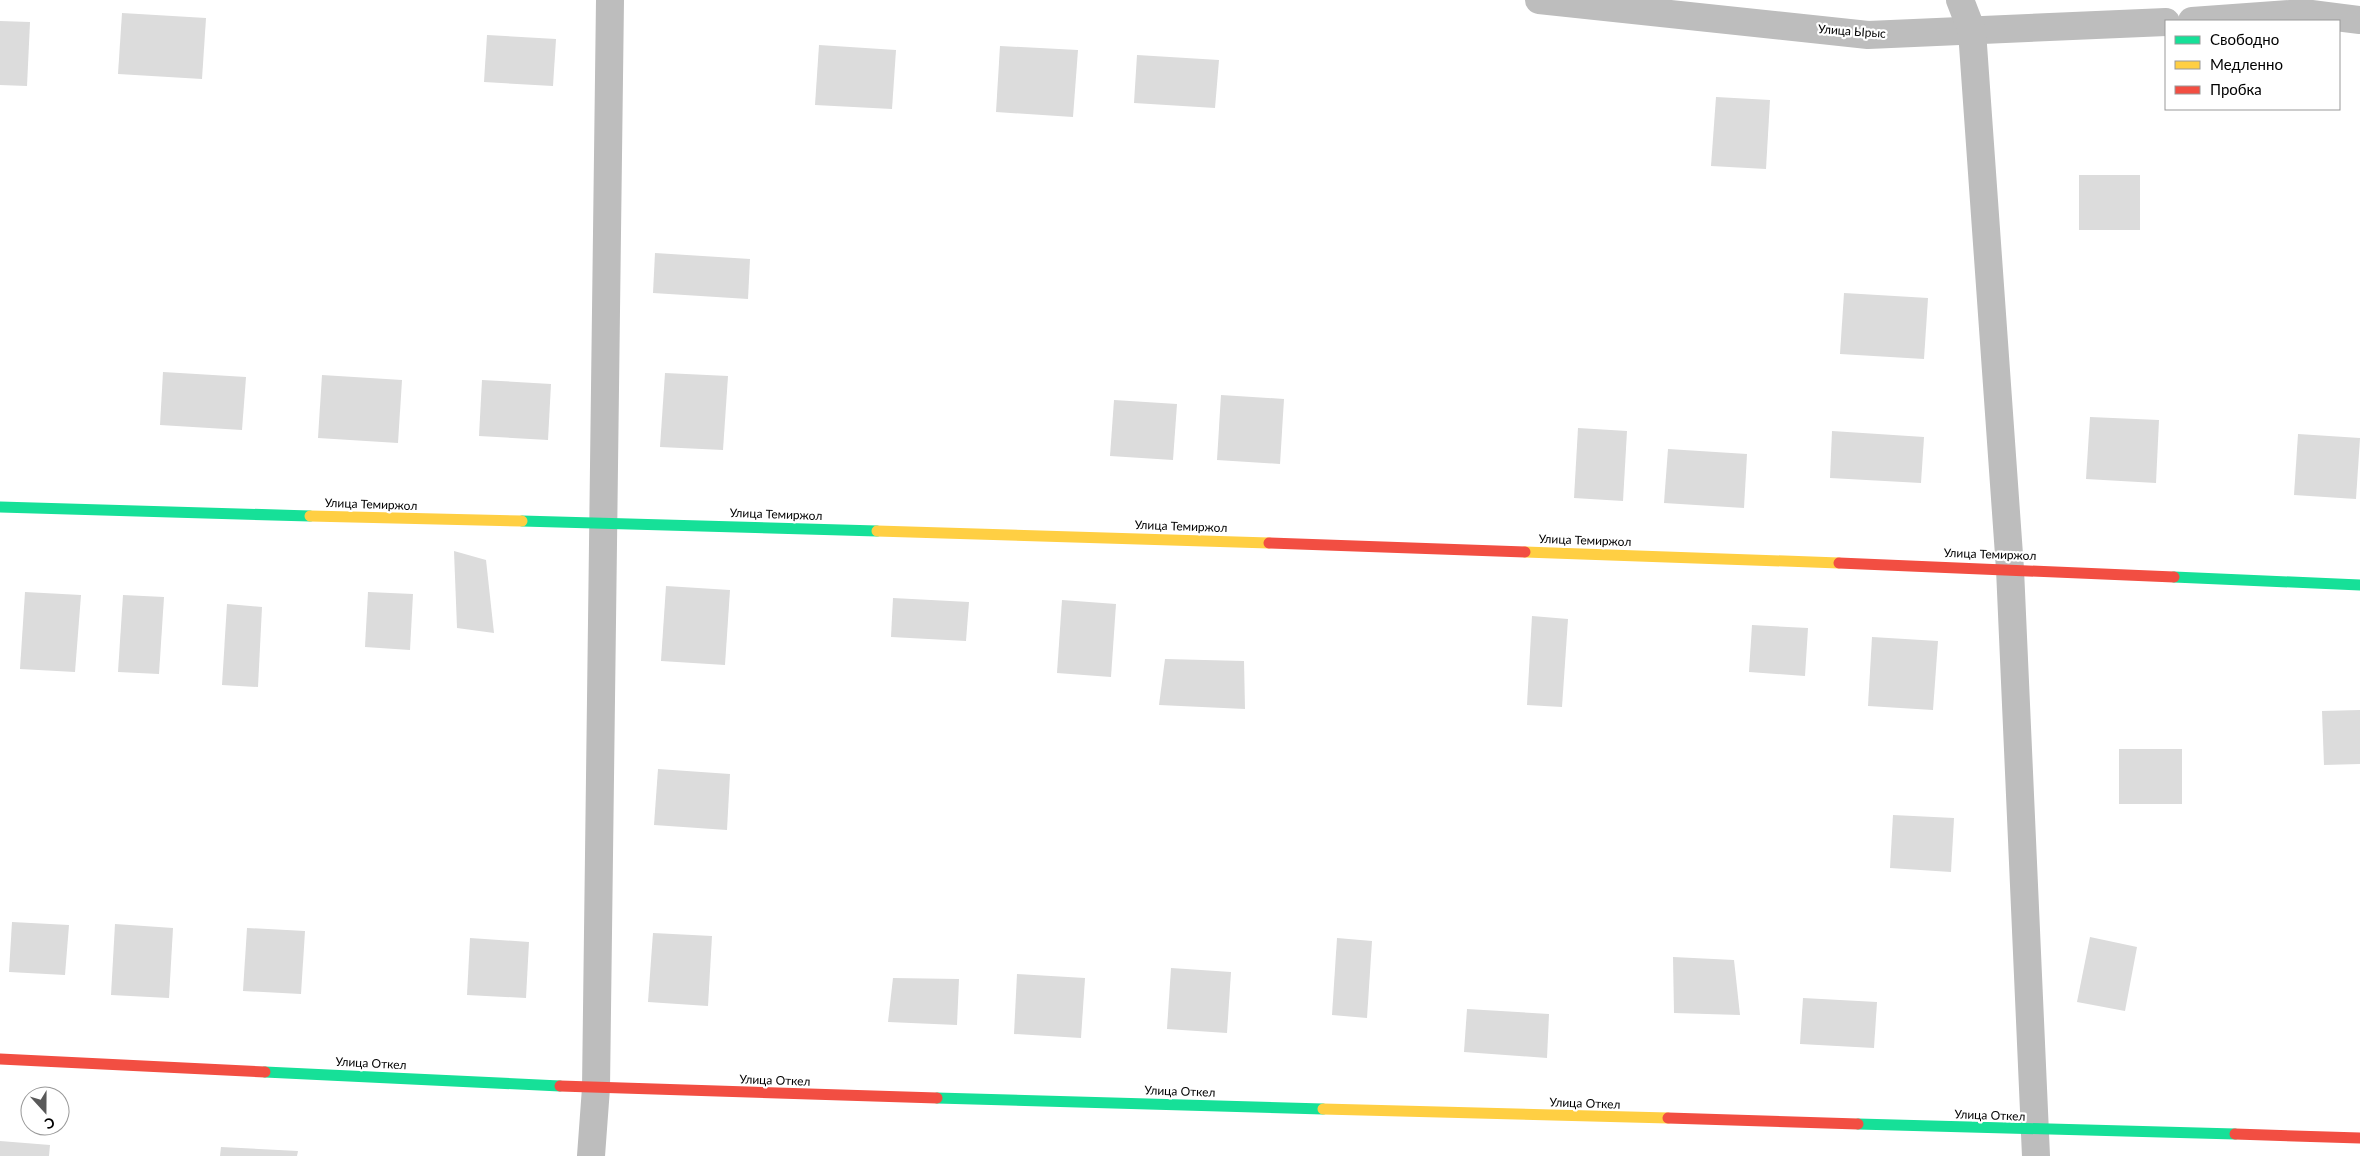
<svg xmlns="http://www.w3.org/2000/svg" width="2360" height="1156" font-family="Lato,sans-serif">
<rect width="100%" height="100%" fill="#fff"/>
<g fill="#dcdcdc">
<path d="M122 13 206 18 202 79 118 74Z"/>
<path d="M0 21 30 22 27 86 0 85Z"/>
<path d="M487 35 556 39 553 86 484 82Z"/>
<path d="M819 45 896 50 892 109 815 105Z"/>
<path d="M1000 46 1078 50 1073 117 996 112Z"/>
<path d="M1137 55 1219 60 1215 108 1134 103Z"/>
<path d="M1716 97 1770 100 1766 169 1711 166Z"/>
<rect x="2079" y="175" width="61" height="55"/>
<path d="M655 253 750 259 748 299 653 293Z"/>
<path d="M1844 293 1928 298 1924 359 1840 354Z"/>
<path d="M163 372 246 377 242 430 160 425Z"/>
<path d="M665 373 728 376 723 450 660 447Z"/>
<path d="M322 375 402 380 398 443 318 438Z"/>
<path d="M482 380 551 384 548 440 479 436Z"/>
<path d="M1221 395 1284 399 1280 464 1217 460Z"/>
<path d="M1114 400 1177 404 1173 460 1110 456Z"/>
<path d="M2090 417 2159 420 2156 483 2086 479Z"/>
<path d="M1578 428 1627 431 1623 501 1574 498Z"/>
<path d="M1832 431 1924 437 1921 483 1830 478Z"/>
<path d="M2298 434 2360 438 2356 499 2294 495Z"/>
<path d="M1668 449 1747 454 1744 508 1664 503Z"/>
<path d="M454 551 486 560 494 633 457 628Z"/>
<path d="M666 586 730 590 725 665 661 661Z"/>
<path d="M25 592 81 595 75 672 20 669Z"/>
<path d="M368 592 413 594 410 650 365 647Z"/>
<path d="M123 595 164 597 159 674 118 672Z"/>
<path d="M893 598 969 602 966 641 891 637Z"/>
<path d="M1062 600 1116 604 1111 677 1057 673Z"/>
<path d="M227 604 262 607 258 687 222 685Z"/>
<path d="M1532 616 1568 619 1562 707 1527 705Z"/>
<path d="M1752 625 1808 628 1805 676 1749 672Z"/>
<path d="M1872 637 1938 641 1933 710 1868 706Z"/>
<path d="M1165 659 1244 661 1245 709 1159 705Z"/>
<path d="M2360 710V764L2324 765 2322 711Z"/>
<rect x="2119" y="749" width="63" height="55"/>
<path d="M658 769 730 774 727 830 654 825Z"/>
<path d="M1893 815 1954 818 1951 872 1890 868Z"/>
<path d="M12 922 69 925 65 975 9 972Z"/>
<path d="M115 924 173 928 169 998 111 995Z"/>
<path d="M247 928 305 931 301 994 243 991Z"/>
<path d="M653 933 712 936 708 1006 648 1002Z"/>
<path d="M2090 937 2137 947 2125 1011 2077 1002Z"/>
<path d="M470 938 529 942 526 998 467 995Z"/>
<path d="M1337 938 1372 941 1367 1018 1332 1015Z"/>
<path d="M1673 957 1734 960 1740 1015 1674 1013Z"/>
<path d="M1171 968 1231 972 1227 1033 1167 1029Z"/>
<path d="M1017 974 1085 978 1081 1038 1014 1034Z"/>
<path d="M893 978 959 979 957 1025 888 1022Z"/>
<path d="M1803 998 1877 1002 1874 1048 1800 1044Z"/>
<path d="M1467 1009 1549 1014 1547 1058 1464 1052Z"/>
<path d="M0 1141 50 1145 49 1156H0Z"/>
<path d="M221 1147 298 1151 297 1156H220Z"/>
</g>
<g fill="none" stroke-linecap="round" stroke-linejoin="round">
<g stroke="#bdbdbd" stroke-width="28">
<path d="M1539 0 1868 35 2166 22"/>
<path d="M1960 0 1972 31 2010 569 2036 1156"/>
<path d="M2192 21 2304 13 2360 20"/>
<path d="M591 1156 596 1088 610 0"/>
</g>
<g stroke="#16e098" stroke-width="11">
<path d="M0 507 310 516"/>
<path d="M522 521 877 531"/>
<path d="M2174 577 2360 585"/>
<path d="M265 1072 560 1086"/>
<path d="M937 1098 1323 1109"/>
<path d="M1858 1124 2235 1134"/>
</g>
<g stroke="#ffcf43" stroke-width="11">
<path d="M310 516 522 521"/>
<path d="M877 531 1269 543"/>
<path d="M1525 552 1839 563"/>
<path d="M1323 1109 1668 1118"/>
</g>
<g stroke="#f24e42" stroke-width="11">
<path d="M1269 543 1525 552"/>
<path d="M1839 563 2174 577"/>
<path d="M0 1059 265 1072"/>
<path d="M560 1086 937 1098"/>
<path d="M1668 1118 1858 1124"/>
<path d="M2235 1134 2360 1138"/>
</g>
</g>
<g text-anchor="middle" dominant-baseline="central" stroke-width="4.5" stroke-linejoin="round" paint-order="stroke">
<g font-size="12" fill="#000" stroke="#fff">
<text transform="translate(1852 31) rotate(4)">Улица Ырыс</text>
<text transform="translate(371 504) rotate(2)">Улица Темиржол</text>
<text transform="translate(776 514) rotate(2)">Улица Темиржол</text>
<text transform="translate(1181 526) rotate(2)">Улица Темиржол</text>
<text transform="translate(1585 540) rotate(2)">Улица Темиржол</text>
<text transform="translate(1990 554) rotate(2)">Улица Темиржол</text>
<text transform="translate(371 1063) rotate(3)">Улица Откел</text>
<text transform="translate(775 1080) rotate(2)">Улица Откел</text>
<text transform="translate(1180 1091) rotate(2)">Улица Откел</text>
<text transform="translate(1585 1103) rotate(2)">Улица Откел</text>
<text transform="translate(1990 1115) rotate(2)">Улица Откел</text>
</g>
</g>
<rect x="2165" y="20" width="175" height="90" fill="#ffffff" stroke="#999999"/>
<rect x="2175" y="36" width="25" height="8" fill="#16e098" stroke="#999999"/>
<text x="2210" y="45" font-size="15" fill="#000000">Свободно</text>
<rect x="2175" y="61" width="25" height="8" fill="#ffcf43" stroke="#999999"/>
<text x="2210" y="70" font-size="15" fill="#000000">Медленно</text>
<rect x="2175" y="86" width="25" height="8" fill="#f24e42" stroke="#999999"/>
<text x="2210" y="95" font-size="15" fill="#000000">Пробка</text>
<g transform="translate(45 1111) rotate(159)"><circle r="24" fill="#ffffff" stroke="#999999"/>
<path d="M0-4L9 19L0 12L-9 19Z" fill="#595959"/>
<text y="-8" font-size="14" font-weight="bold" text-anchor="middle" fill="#000000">С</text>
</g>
</svg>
